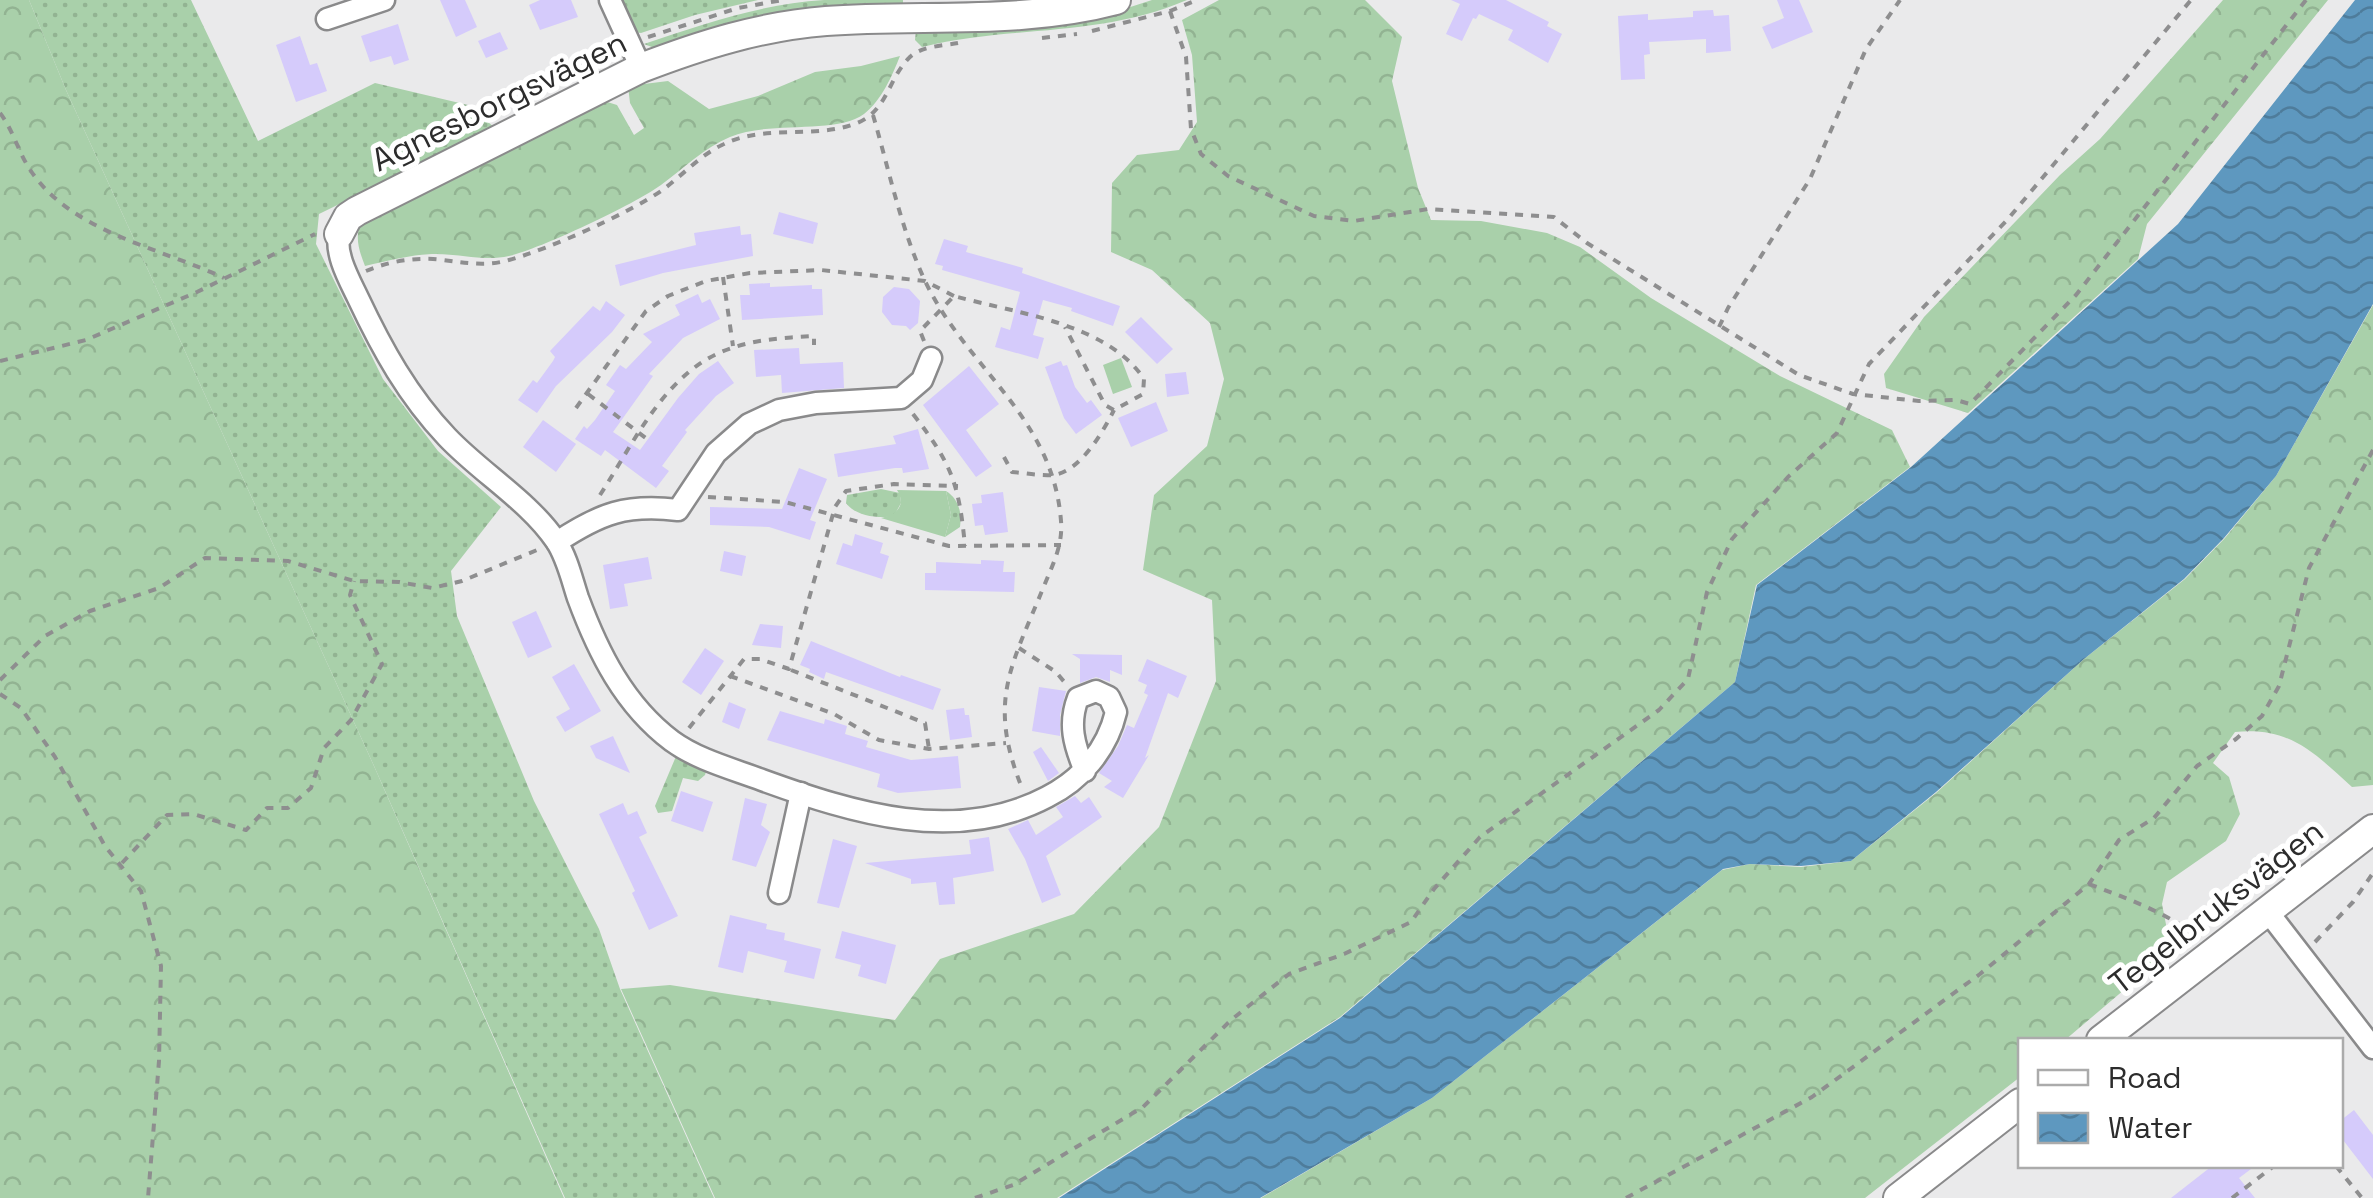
<svg xmlns="http://www.w3.org/2000/svg" width="2373" height="1198" font-family="'Space Grotesk',sans-serif">
<defs>
<pattern id="grass-dots" width="8" height="8" patternUnits="userSpaceOnUse" patternTransform="scale(2.5)"><rect width="8" height="8" fill="#a9d0aa"/><path d="M2 2h.1M6 6h.1" fill="none" stroke="#92b392" stroke-width="1.8" stroke-linecap="round"/></pattern>
<pattern id="forest-crowns" width="20" height="18" patternUnits="userSpaceOnUse" patternTransform="scale(2.5)"><rect width="20" height="18" fill="#a9d0aa"/><path d="M2 6a3 3 0 1 1 6 0M12 15a3 3 0 1 1 6 0" fill="none" stroke="#92b392"/></pattern>
<pattern id="water-waves" width="16" height="10" patternUnits="userSpaceOnUse" patternTransform="scale(2.5)"><rect width="16" height="10" fill="#5e98bf"/><path d="M0 5q4-4 8 0t8 0" fill="none" stroke="#4e7c9b"/></pattern>
</defs>
<rect width="100%" height="100%" fill="#eaeaeb"/>
<g fill="url(#grass-dots)">
<path d="M29 0H191L258 141 375 83 468 105 495 128 319 214 316 244 383 379 438 451 501 507 451 571 457 616 534 801 599 929 620 989 714 1198H565L374 766 66 90Z"/>
<path d="M618 0H758L695 15 641 33 634 32Z"/>
<path d="M824 0H903V5L657 49 644 44C703 24 761 4 824 0Z"/>
<path d="M1152 0H1187C1099 38 1011 25 922 47L915 40 916 29 1118 11Z"/>
<path d="M881 489 900 493 901 503 894 516C879 519 855 516 846 503L847 495Z"/>
<path d="M946 491C959 499 962 513 960 527L945 537 951 515Z"/>
<path d="M677 754 708 765 705 775 698 781 683 778 672 811 658 813 655 806Z"/>
</g>
<g fill="url(#forest-crowns)">
<path d="M0 0H29L66 90 374 766 564 1198H0Z"/>
<path d="M1219 0H1365L1402 37 1392 81 1418 188 1431 220 1481 221 1547 233 1580 247 1651 298 1732 347 1780 376 1892 430 1910 467 1756 585 1735 682 1340 1017 1057 1198H715L621 989 670 985 895 1020 940 959 1074 914 1159 827 1216 681 1212 600 1143 570 1154 495 1207 446 1224 379 1210 323 1152 270 1111 252 1112 183 1137 155 1179 150 1197 122 1192 55 1182 20Z"/>
<path d="M2223 0H2328L2147 224 2138 259 1968 413 1886 388 1884 374 1924 317 2060 175 2100 139Z"/>
<path d="M900 56C892 76 882 100 864 114 836 135 769 120 730 137 704 148 684 168 661 185 635 204 540 249 509 256 483 262 458 253 432 254 409 255 387 261 365 266 358 248 354 235 363 218L604 101 617 105 634 135 644 128 630 103 628 86 668 81 709 109 758 96 815 72 861 66Z"/>
<path d="M2373 305V785L2352 787C2313 752 2291 727 2235 732L2213 763 2229 777 2240 814 2226 841 2167 882 2162 904 2171 950 2065 1040H2020V1077L1865 1198H1261L1432 1098 1722 870 1750 864 1801 867 1851 861 1936 793 2084 659 2185 579 2225 538 2276 476Z"/>
</g>
<g fill="#a9d0aa">
<path d="M1121 358 1132 387 1113 394 1103 365Z"/>
<path d="M897 490 946 491 951 515 945 537 881 518C896 515 907 506 897 490Z"/>
</g>
<path fill="url(#water-waves)" d="M2355 0H2373V304L2276 476 2224 538 2184 579 2084 659 1936 792 1851 861 1801 866 1750 864 1723 869 1432 1098 1260 1198H1059L1340 1018 1735 682 1757 585 1911 467 2178 224Z"/>
<g fill="#d5cbfb">
<path d="M440 0H465L477 27 456 37Z"/>
<path d="M540 0H571L578 17 540 30 529 5Z"/>
<path d="M1451 0H1506L1549 22 1547 26 1562 34 1548 63 1508 40 1513 30 1479 14 1476 19 1473 18 1462 41 1446 34 1460 4Z"/>
<path d="M1777 0H1799L1813 32 1772 49 1762 27 1784 18Z"/>
<path d="M1713 10 1714 16 1729 15 1731 51 1706 53V39L1649 42 1650 54 1644 55 1645 79 1621 80 1618 16 1648 14V20L1693 17V11Z"/>
<path d="M398 24 409 60 394 65 391 56 370 62 361 36Z"/>
<path d="M500 32 508 49 486 58 478 41Z"/>
<path d="M300 36 310 65 317 63 327 91 296 102 276 45Z"/>
<path d="M779 212 818 223 813 244 773 234Z"/>
<path d="M740 226 741 235 751 234 753 256 663 273 620 286 615 265 696 245 694 233Z"/>
<path d="M944 239 968 246 966 252 1023 268 1022 273 1120 306 1113 326 1071 311 1072 308 1043 300 1033 335 1044 338 1038 359 995 347 1001 327 1010 330 1020 292 942 270 943 266 935 264Z"/>
<path d="M770 283V287L812 285V289H822L823 315 742 320 740 295H750L749 284Z"/>
<path d="M894 287 909 289 920 301 918 323 910 330 906 326 892 325 882 312 883 297Z"/>
<path d="M698 294 702 303 710 299 720 319 683 338 649 374 653 376 613 432 640 450 678 398 699 374 718 361 734 383 716 396 685 430 687 432 662 466 669 471 656 488 605 450 601 456 575 439 584 426 587 429 595 420 615 391 606 385 620 365 626 369 652 342 643 334 680 315 675 305Z"/>
<path d="M606 301 625 315 612 332 556 386 537 413 518 400 533 380 537 383 553 361 555 357 550 351 593 306 600 311Z"/>
<path d="M1141 317 1173 349 1157 364 1125 332Z"/>
<path d="M799 348 800 364 843 362 844 388 782 393 781 375 756 377 754 350Z"/>
<path d="M1061 361 1063 366 1067 365 1075 387 1087 403 1091 400 1102 415 1076 434 1064 418 1045 367Z"/>
<path d="M969 366 999 404 966 430 992 466 976 477 923 405Z"/>
<path d="M1186 372 1189 394 1167 397 1165 374Z"/>
<path d="M1156 402 1168 431 1131 447 1118 418Z"/>
<path d="M543 420 576 444 556 472 523 447Z"/>
<path d="M918 429 929 469 903 473 902 468H895L838 477 834 454 896 444 893 436Z"/>
<path d="M799 468 827 479 810 520 816 522 810 540 769 527 710 525V507L782 509Z"/>
<path d="M1003 492 1008 532 985 535 983 525 975 526 972 504 982 503 981 495Z"/>
<path d="M855 534 883 543 880 553 889 556 882 579 836 564 843 543 852 546Z"/>
<path d="M724 551 746 556 742 576 720 571Z"/>
<path d="M648 557 652 579 624 584 628 606 610 609 603 565Z"/>
<path d="M981 560 1004 561 1003 572H1015L1014 592 925 590V573H936V562L981 564Z"/>
<path d="M536 611 552 647 528 658 512 622Z"/>
<path d="M760 624 783 626 781 648 752 645Z"/>
<path d="M811 641 900 677 901 675 941 689 933 710 826 672 824 679 809 672 810 669 800 665Z"/>
<path d="M705 648 724 661 701 695 682 682Z"/>
<path d="M1072 654 1122 655V675L1110 670V682L1096 677 1080 683V659Z"/>
<path d="M1147 659 1187 676 1178 698 1168 693 1145 758 1149 755 1123 798 1104 787 1112 781 1099 773 1118 746 1127 725 1134 728 1148 695 1144 693 1147 685 1138 681Z"/>
<path d="M574 664 601 711 565 732 556 717 570 709 552 677Z"/>
<path d="M1039 687 1066 691 1060 715V736L1032 731Z"/>
<path d="M729 702 746 709 739 729 722 722Z"/>
<path d="M964 708 965 715H969L972 737 950 740 946 710Z"/>
<path d="M780 711 824 724 825 719 847 726 845 734 868 741 866 747 911 760 958 756 961 788 898 793 877 787 880 774 767 740Z"/>
<path d="M613 736 630 773 596 758 590 746Z"/>
<path d="M1041 747 1059 773 1048 781 1033 752Z"/>
<path d="M681 791 713 802 703 832 671 821Z"/>
<path d="M1075 796 1081 803 1089 797 1102 817 1046 856 1061 895 1042 903 1025 859 1008 829 1028 820 1036 835 1063 817 1056 807Z"/>
<path d="M745 798 767 804 761 825 770 832 756 867 732 860Z"/>
<path d="M623 803 628 815 637 811 647 833 639 837 678 916 649 930 632 893 635 891 599 814Z"/>
<path d="M989 837 994 871 953 878 955 904 939 905 936 882 911 884V879L865 863 971 854 969 840Z"/>
<path d="M833 839 857 846 839 908 817 903Z"/>
<path d="M730 915 767 924 766 929 785 933 784 940 821 949 814 979 784 972 787 961 748 951 743 973 718 967Z"/>
<path d="M842 931 896 945 886 984 858 976 861 965 835 958Z"/>
<path d="M2354 1110 2373 1135V1179L2340 1136V1121Z"/>
<path d="M2212 1166H2255L2239 1178 2255 1198H2171Z"/>
</g>
<g fill="none" stroke-linecap="round" stroke-linejoin="round">
<defs>
<g id="street">
<path d="M610 0 641 68"/>
<path d="M327 19 384 0"/>
<path d="M339 234C335 255 349 279 358 298 382 349 408 396 447 437 481 473 529 501 556 541 567 557 572 580 578 598 598 652 624 705 672 741 698 760 733 769 762 780 853 813 956 845 1047 797 1081 780 1107 750 1116 712L1109 697 1096 691 1078 698C1068 724 1074 745 1085 771"/>
<path d="M557 542C601 513 626 504 678 510L716 453 749 424 779 410 816 403 901 398 922 380 931 358"/>
<path d="M779 893 801 793"/>
<path d="M2268 912 2373 1048"/>
</g>
<g id="secondary">
<path d="M339 234 348 217 357 211 641 68C701 45 761 26 826 21 923 14 1022 25 1116 0"/>
<path d="M2101 1040 2373 829"/>
<path d="M1898 1198 2020 1103"/>
</g>
</defs>
<use href="#street" stroke="#8a8a8b" stroke-width="25"/>
<use href="#secondary" stroke="#8a8a8b" stroke-width="32"/>
<g stroke="#8e8e8f" stroke-width="4" stroke-dasharray="8 8" stroke-linecap="butt">
<path d="M1170 11 1186 57 1191 129 1201 154 1228 176 1314 216 1354 221 1428 209 1554 217 1587 243 1799 375 1853 394 1919 401 1956 400 1970 404 2076 295 2306 0"/>
<path d="M1092 31 1170 11 1197 0"/>
<path d="M648 37 738 8 783 0"/>
<path d="M1042 38 1077 34"/>
<path d="M0 113C13 130 18 151 29 168 69 232 161 248 224 278"/>
<path d="M873 115C889 170 901 229 925 281 967 369 1053 416 1061 521 1063 545 1053 564 1044 586 1011 667 987 701 1022 788"/>
<path d="M366 271C387 262 410 258 433 259 459 261 482 268 509 260 547 250 629 213 661 191 682 176 699 156 722 145 766 123 814 140 857 123 887 111 888 80 908 59 919 46 942 46 958 43"/>
<path d="M723 277 733 346"/>
<path d="M1719 327 1728 308 1810 179 1866 49 1900 0"/>
<path d="M924 341 920 331 954 296C1015 313 1107 323 1144 379L1143 394 1114 410 1105 405 1065 327"/>
<path d="M0 361 86 340 197 292 315 234"/>
<path d="M588 394 647 439"/>
<path d="M576 408 646 311 668 296 706 281 750 273 821 270 925 281 954 296"/>
<path d="M913 414C952 464 959 484 965 546"/>
<path d="M1004 457 1012 472C1025 473 1040 476 1053 475 1080 472 1103 432 1114 410"/>
<path d="M600 495C630 449 659 386 709 358 741 340 778 338 814 336V345"/>
<path d="M708 497 785 502 949 546 1061 545"/>
<path d="M1019 648 1056 672 1066 684"/>
<path d="M791 670 925 723 929 749"/>
<path d="M730 676 834 714 879 740 929 749 1006 743"/>
<path d="M0 680 45 636 90 611 159 588 205 558 288 561 354 581 399 582 432 588 462 581 537 550"/>
<path d="M0 694 21 708 55 757 105 846 141 891 161 966 159 1061 148 1198"/>
<path d="M689 728 744 659H760L789 669 835 507 846 491 894 484 958 486"/>
<path d="M122 863 167 815 193 814 246 830 267 808H288L311 788 324 748 351 720 382 664 350 595 354 581"/>
<path d="M2089 884C2128 899 2163 911 2197 936"/>
<path d="M2315 942 2353 902 2373 873"/>
<path d="M2336 1166 2362 1198"/>
<path d="M975 1198 1013 1185 1143 1107 1231 1020 1289 974 1344 954 1411 922 1434 889 1480 837 1659 710 1688 679 1707 592 1732 539 1788 477 1837 433 1869 364 2008 219 2191 0"/>
<path d="M1626 1198 1812 1097 1980 974 2089 884 2119 840 2154 818 2197 766 2236 739 2262 716 2279 686 2309 568 2373 450"/>
<path d="M2232 1198 2274 1166"/>
</g>
<use href="#street" stroke="#fff" stroke-width="20"/>
<use href="#secondary" stroke="#fff" stroke-width="28"/>
</g>
<g text-anchor="middle" dominant-baseline="central" stroke-width="10" stroke-linejoin="round" paint-order="stroke">
<g font-size="32" fill="#2c2c2c" stroke="#fff">
<text transform="translate(499 101) rotate(-26)">Agnesborgsvägen</text>
<text transform="translate(2216 907) rotate(-38)">Tegelbruksvägen</text>
</g>
</g>
<rect x="2018" y="1038" width="325" height="130" fill="#ffffff" stroke="#ababab" stroke-width="2.5"/>
<rect x="2038" y="1070" width="50" height="15" fill="#ffffff" stroke="#ababab" stroke-width="2.5"/>
<text x="2108" y="1088" font-size="30" fill="#2c2c2c">Road</text>
<rect x="2038" y="1113" width="50" height="30" fill="url(#water-waves)" stroke="#ababab" stroke-width="2.5"/>
<text x="2108" y="1138" font-size="30" fill="#2c2c2c">Water</text>
</svg>
